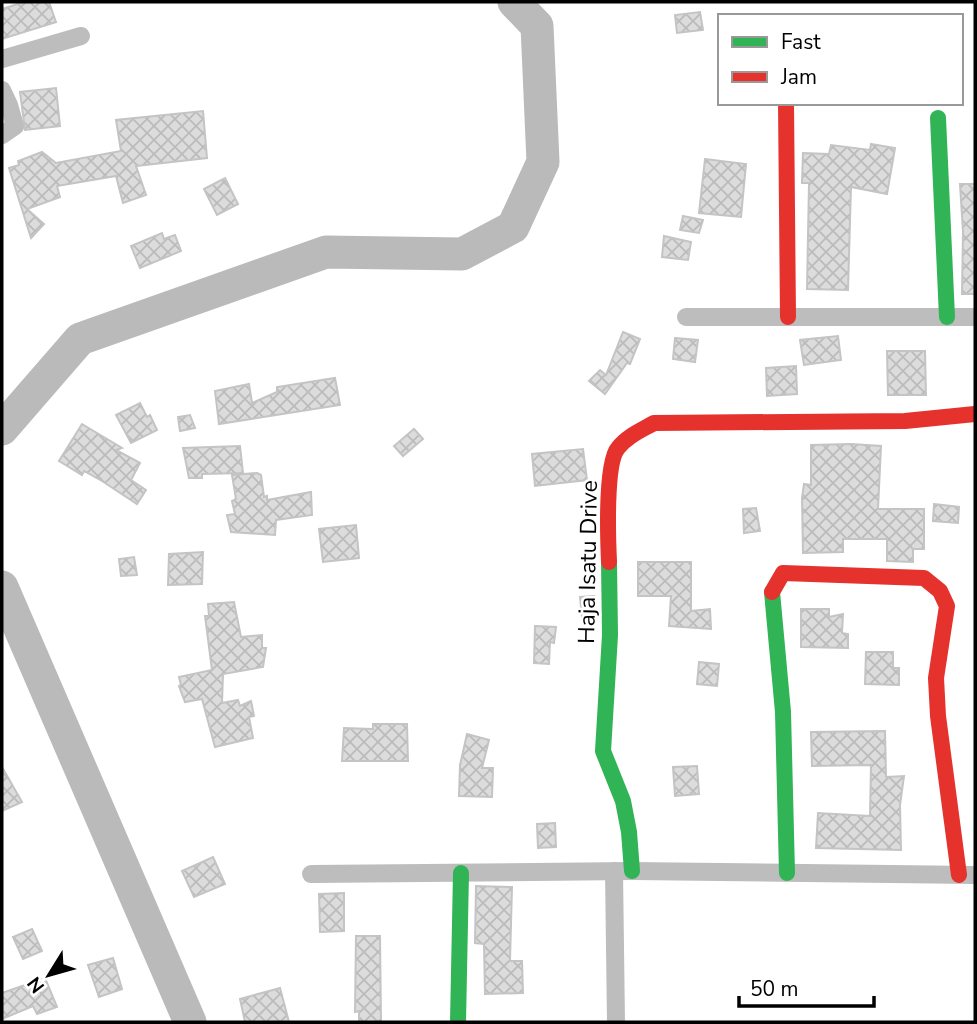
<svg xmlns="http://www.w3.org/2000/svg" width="977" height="1024" font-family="'Nunito Sans',sans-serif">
<defs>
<pattern id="building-cross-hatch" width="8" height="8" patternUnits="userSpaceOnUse" patternTransform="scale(1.75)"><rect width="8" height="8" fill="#dcdcdc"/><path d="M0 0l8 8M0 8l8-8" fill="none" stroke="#bbb"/></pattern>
</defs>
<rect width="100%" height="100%" fill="#fff"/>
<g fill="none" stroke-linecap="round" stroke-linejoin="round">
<g stroke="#bababa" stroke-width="33">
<path d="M2 429 80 339 326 252 462 254 513 227 543 162 537 26 514 2"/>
<path d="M2 587 190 1022"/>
</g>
</g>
<g fill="url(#building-cross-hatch)" stroke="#c4c4c4" stroke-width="2">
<path d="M24 2H49L56 22 2 39V9Z"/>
<path d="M700 12 703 30 677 33 675 15Z"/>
<path d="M56 88 60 126 25 130 20 92Z"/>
<path d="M203 111 207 158 136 166 146 195 123 203 116 176 57 186 60 197 27 209 44 224 31 238 9 168 19 165 18 161 42 152 56 163 121 151 116 120Z"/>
<path d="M871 144 895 148 887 194 851 187 848 290 807 289 809 183H802L803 153 829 154 831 145 870 150Z"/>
<path d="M705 159 746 164 741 217 699 213Z"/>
<path d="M225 178 238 204 217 215 204 189Z"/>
<path d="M960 184H975V294H962L963 232Z"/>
<path d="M683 216 703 220 699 233 680 230Z"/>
<path d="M162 233 164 239 175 235 181 251 140 268 131 246Z"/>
<path d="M664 236 691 242 688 260 662 257Z"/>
<path d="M623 332 640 339 630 364 627 363 605 394 589 381 600 370 606 375Z"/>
<path d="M838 336 841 360 804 365 800 340Z"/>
<path d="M675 338 698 340 695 362 673 359Z"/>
<path d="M887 351H925L926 395H888Z"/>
<path d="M796 366 797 394 767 396 766 368Z"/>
<path d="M335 378 340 405 219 424 215 391 249 384 252 403 277 392V387Z"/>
<path d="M140 403 147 417 150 415 157 430 131 443 116 415Z"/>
<path d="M190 415 195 428 180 431 178 417Z"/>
<path d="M82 424 122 448 116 450 140 463 131 480 146 490 137 504 102 481 84 471 82 475 59 461Z"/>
<path d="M414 429 423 439 403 456 394 446Z"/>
<path d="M851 444 881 446 878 509H924V549H913V562L887 561V539H843V552L803 553 802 498 804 484 811 485V445Z"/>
<path d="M240 446 243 473 202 474V478H189L183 448Z"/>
<path d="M583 449 587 480 535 486 532 454Z"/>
<path d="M257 473 261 475 264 497 267 496V500L311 492 312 515 276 520 275 535 231 532 227 515 235 514 232 501 236 499 232 475Z"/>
<path d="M934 504 959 507 958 523 933 521Z"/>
<path d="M756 508 760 531 744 533 743 509Z"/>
<path d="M356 525 359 558 323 562 319 529Z"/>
<path d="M203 552 202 584 168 585 169 554Z"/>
<path d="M134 557 137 575 121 576 119 559Z"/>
<path d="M638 562H691V611L710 609 711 629 669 626 671 596H638Z"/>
<path d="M594 596V617L582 618 580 597Z"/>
<path d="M234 602 241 637 262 635V648H266L263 667 223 674 222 703 238 700 240 706 251 701 254 716 249 717 253 738 215 747 202 699 185 702 179 686 181 685 179 677 212 670 205 616H209L208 604Z"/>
<path d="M801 609H829V617L843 614 842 633 848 634V648L801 647Z"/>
<path d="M535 626 556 627 554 643 550 642 549 664 534 663Z"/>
<path d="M866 652H893V668H899V685L865 684Z"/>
<path d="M699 662 719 664 717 686 697 684Z"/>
<path d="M373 724H407L408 761H342L344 728 373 729Z"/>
<path d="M885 731 886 777 904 776 900 805 901 850 816 848 818 813 870 816 871 765 812 766 811 732Z"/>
<path d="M467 734 489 740 482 768H493L492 797 459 796 460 765Z"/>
<path d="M697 766 699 794 675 796 673 767Z"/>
<path d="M2 767 22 802 2 811Z"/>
<path d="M555 823 556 847 538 848 537 824Z"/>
<path d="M213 857 225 884 194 897 182 871Z"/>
<path d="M476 886 512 887 510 961H522L523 993 485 994 484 944 475 943Z"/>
<path d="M344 893V931L320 932 319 894Z"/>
<path d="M32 929 42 951 23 959 13 937Z"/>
<path d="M356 936H380L381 1022H359V1011L355 1012Z"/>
<path d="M113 958 122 989 99 997 88 965Z"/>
<path d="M45 978 57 1007 37 1014 33 1006 2 1019V993Z"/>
<path d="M280 988 289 1022H245L240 999Z"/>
</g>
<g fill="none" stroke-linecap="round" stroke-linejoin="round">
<g stroke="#bdbdbd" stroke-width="18">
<path d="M2 59 81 36"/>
<path d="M2 90 9 105 15 126 2 135"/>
<path d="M686 317H975"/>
<path d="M614 871 616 1022"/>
<path d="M311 874 632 871 975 875"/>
</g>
<g stroke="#30b455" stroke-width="16">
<path d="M938 118 947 317"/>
<path d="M609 562 610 635 603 751 623 801 629 832 632 871"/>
<path d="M772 592 783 712 787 873"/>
<path d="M458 1022 461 873"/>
</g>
<g stroke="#e5322d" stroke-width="16">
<path d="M786 103 788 317"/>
<path d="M609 562C608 539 605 463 618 448 627 436 642 430 654 423L905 421 975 414"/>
<path d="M772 592 783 573 924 578 940 591 947 606 936 678 938 716 959 875"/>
</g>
</g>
<g text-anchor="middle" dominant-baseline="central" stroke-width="5" stroke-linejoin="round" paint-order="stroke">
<g font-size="23" fill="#000" stroke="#fff">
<text transform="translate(588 562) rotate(-89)">Haja Isatu Drive</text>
</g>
</g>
<rect width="977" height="1024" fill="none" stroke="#000000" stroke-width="7"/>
<rect x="718" y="14" width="245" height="91" fill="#ffffff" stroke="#999999" stroke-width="2"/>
<rect x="732" y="37" width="35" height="10" fill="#30b455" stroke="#999999" stroke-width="2"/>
<text x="781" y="49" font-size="21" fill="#000000">Fast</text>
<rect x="732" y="72" width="35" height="10" fill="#e5322d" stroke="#999999" stroke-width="2"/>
<text x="781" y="84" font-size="21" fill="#000000">Jam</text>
<g transform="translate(49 975) rotate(233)" stroke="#ffffff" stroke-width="5" paint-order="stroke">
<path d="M0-5L12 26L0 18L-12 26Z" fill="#000000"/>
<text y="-10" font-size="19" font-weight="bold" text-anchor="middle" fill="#000000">N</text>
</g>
<path d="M739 996v10h135v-10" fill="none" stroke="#000000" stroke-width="3.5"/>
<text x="750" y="996" font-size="21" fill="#000000" stroke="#ffffff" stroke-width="5" paint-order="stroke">50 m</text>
</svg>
